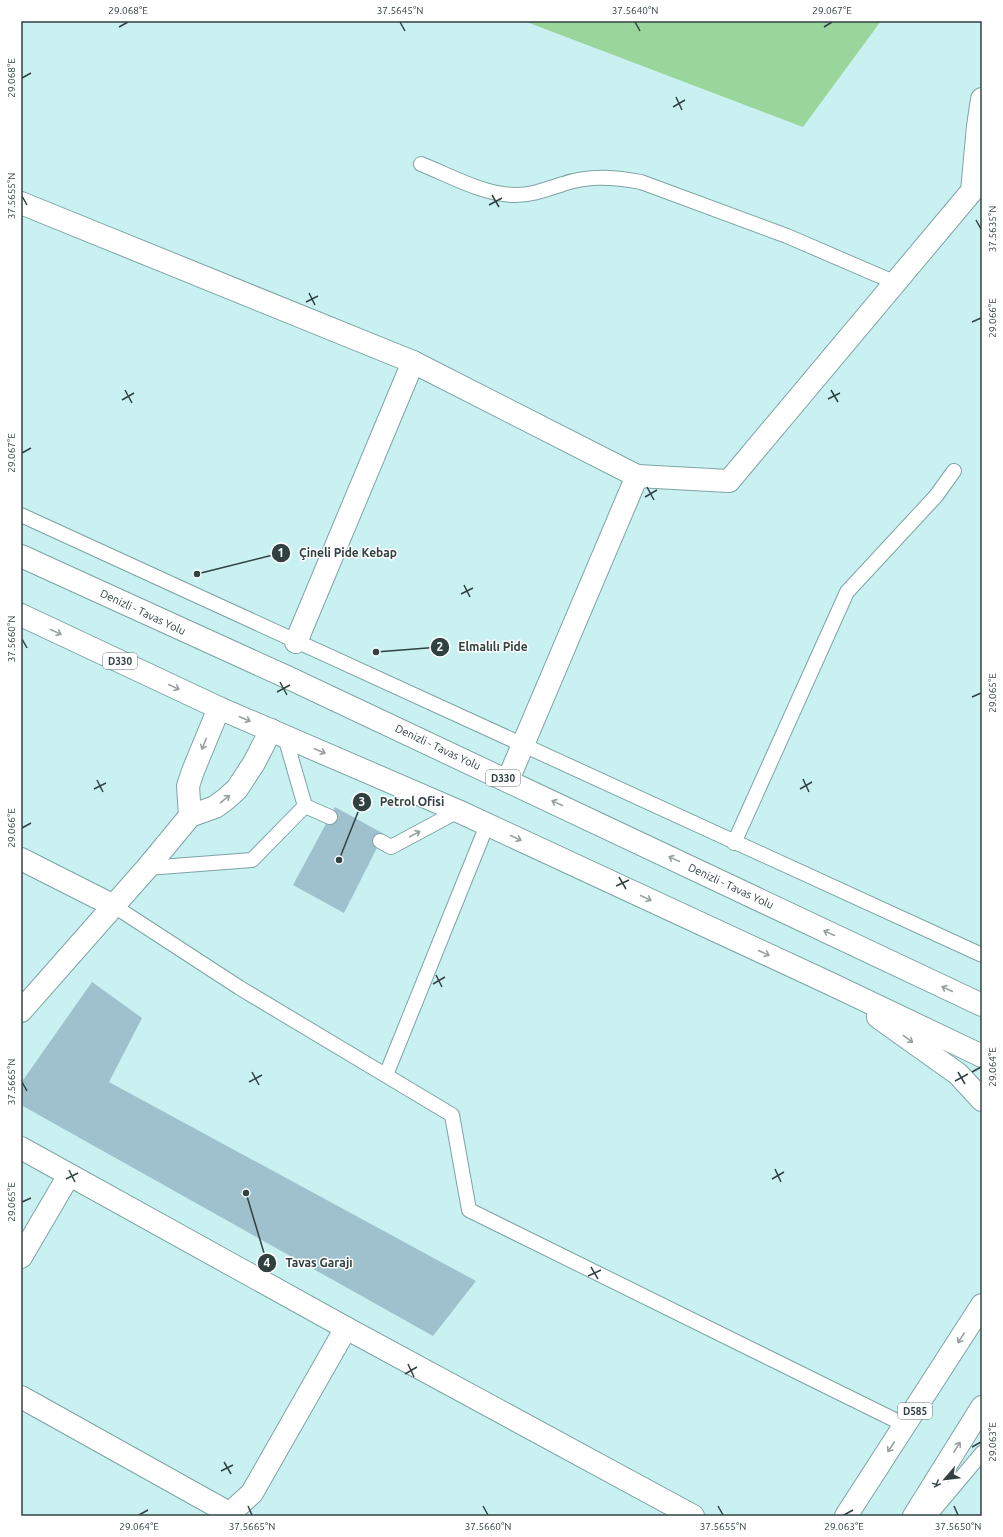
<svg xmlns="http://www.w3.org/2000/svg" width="1003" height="1537" font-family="Ubuntu,sans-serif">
<rect width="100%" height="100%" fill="#caf1f2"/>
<path fill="#9ad69c" d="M524 21H881L803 127Z"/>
<g fill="#9fc1ce">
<path d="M335 807 384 834 344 913 293 885Z"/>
<path d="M92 982 142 1018 109 1082 476 1281 433 1336 21 1105V1083Z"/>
</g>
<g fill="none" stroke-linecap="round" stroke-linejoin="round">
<defs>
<g id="lane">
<path d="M421 164C451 176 484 195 516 195 533 195 547 189 563 184 589 175 614 177 641 182L787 236 896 283"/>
<path d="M21 515 982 955"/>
<path d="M285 737 305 806 330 817"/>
<path d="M380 841 391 847 458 811"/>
<path d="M734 843 847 592 936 496 954 471"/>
<path d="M147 868 252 860 305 806"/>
<path d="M114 906 240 988 452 1115 469 1210 905 1425"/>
<path d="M386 1075 487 825"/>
<path d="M929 1516 982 1453"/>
</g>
<g id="street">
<path d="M21 203 413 362 637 476"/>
<path d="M296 642 413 362"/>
<path d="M508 780 637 476 729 481 972 191 978 126 982 99"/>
<path d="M21 859 114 906"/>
<path d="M21 1148 346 1328 693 1516"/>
<path d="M21 1257 69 1175"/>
<path d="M21 1397 229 1513"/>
<path d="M227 1516 252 1493 346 1328"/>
</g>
<g id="secondary">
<path d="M190 816 188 786 193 771 219 708"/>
<path d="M21 1011 147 868 190 816 215 807 226 799 237 789 254 763 271 730"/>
</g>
<g id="highway">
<path d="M21 556 289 678 982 1005"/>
<path d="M21 615 219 708 458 811 831 984 982 1056"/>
<path d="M878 1017 958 1074 982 1100"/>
<path d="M846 1516 982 1305"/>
<path d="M914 1516 982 1407"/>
</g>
</defs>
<use href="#lane" stroke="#7ea4a4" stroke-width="16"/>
<use href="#street" stroke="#7ea4a4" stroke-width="24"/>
<use href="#secondary" stroke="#7ea4a4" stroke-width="24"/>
<use href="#highway" stroke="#7ea4a4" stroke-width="24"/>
<use href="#lane" stroke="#fff" stroke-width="14"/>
<use href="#street" stroke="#fff" stroke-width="22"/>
<use href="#secondary" stroke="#fff" stroke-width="22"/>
<use href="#highway" stroke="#fff" stroke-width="22"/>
</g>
<defs><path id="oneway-shaft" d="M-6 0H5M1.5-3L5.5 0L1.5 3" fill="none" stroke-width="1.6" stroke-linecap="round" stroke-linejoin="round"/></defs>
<g stroke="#98a0a0">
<use href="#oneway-shaft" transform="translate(56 632) rotate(25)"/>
<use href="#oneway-shaft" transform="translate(174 687) rotate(25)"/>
<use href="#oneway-shaft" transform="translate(245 719) rotate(23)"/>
<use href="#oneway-shaft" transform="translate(204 744) rotate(112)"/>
<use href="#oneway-shaft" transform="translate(320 751) rotate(23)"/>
<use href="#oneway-shaft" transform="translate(225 799) rotate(-39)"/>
<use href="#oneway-shaft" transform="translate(557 803) rotate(-155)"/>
<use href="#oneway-shaft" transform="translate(415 834) rotate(-28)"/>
<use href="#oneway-shaft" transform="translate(516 838) rotate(25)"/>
<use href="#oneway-shaft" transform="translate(674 859) rotate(-155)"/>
<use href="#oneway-shaft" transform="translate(646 898) rotate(25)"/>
<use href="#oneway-shaft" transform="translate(829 933) rotate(-155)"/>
<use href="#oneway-shaft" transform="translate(764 953) rotate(25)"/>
<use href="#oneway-shaft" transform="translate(947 989) rotate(-155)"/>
<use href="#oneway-shaft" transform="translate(908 1039) rotate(36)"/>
<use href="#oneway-shaft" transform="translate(961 1338) rotate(122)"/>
<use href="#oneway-shaft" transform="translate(891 1447) rotate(123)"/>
<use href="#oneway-shaft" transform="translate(957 1447) rotate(-58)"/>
</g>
<path fill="none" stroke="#314141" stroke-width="1.5" d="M400 22 405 31M635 22 640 31M119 27 128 22M824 27 832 22M22 78 31 73M676 97 682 110M673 107 685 100M492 195 499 207M22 196 27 205M489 205 502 198M976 220 981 229M309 293 315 305M306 302 318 296M972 322 981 318M125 390 132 403M831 390 838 402M828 399 840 393M122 400 134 393M22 453 31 448M647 487 654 500M645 497 657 490M464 585 470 597M461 594 473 588M22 639 27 648M280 682 287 695M277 692 290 685M972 697 981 693M803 779 809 792M97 780 103 792M94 789 106 783M800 789 812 782M22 828 31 823M619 877 626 889M616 886 629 880M436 975 442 987M433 984 445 977M252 1072 259 1085M958 1072 965 1084M972 1072 981 1067M955 1081 968 1074M22 1082 27 1091M249 1082 262 1075M775 1169 781 1182M69 1170 75 1182M66 1179 78 1173M772 1179 784 1172M22 1202 31 1198M591 1267 598 1279M588 1276 601 1270M408 1364 414 1377M405 1374 417 1367M972 1447 981 1442M224 1462 231 1474M221 1471 233 1465M248 1506 252 1515M483 1506 488 1515M718 1506 723 1515M954 1506 958 1515M139 1515 148 1510M844 1515 853 1510"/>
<g text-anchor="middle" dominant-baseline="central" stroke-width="3" stroke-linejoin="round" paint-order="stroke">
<g fill="#fff" stroke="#6f7a7a" stroke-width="1">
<rect x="103" y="653" width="34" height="16" rx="3"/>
<rect x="486" y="770" width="34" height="16" rx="3"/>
<rect x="898" y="1403" width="34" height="16" rx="3"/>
</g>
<g font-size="10" font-weight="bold" fill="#314141">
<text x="120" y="661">D330</text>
<text x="503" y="778">D330</text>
<text x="915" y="1411">D585</text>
</g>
<g font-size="11" fill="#314141" stroke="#fff">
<text transform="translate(143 612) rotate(25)">Denizli - Tavas Yolu</text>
<text transform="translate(438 747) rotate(25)">Denizli - Tavas Yolu</text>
<text transform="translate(731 886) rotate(25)">Denizli - Tavas Yolu</text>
</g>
</g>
<path fill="none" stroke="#314141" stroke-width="1.5" d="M197 574L281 553M376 652L440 647M339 860L362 802M246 1193L267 1263"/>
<g fill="#314141" stroke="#fff" stroke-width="1.5">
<circle cx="197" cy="574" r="4"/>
<circle cx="376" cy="652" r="4"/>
<circle cx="339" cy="860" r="4"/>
<circle cx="246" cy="1193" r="4"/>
<circle cx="281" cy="553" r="10"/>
<circle cx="440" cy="647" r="10"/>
<circle cx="362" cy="802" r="10"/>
<circle cx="267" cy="1263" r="10"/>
</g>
<g font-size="12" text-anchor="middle" font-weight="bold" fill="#fff">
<text x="281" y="557">1</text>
<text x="440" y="651">2</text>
<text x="362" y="806">3</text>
<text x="267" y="1267">4</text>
</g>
<g font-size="12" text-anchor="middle" font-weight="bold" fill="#314141" stroke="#fff" stroke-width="3" stroke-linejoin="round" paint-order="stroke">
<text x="348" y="557">Çineli Pide Kebap</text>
<text x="493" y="651">Elmalılı Pide</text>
<text x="412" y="806">Petrol Ofisi</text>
<text x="319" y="1267">Tavas Garajı</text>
</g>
<rect width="1003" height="1537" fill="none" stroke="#ffffff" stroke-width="44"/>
<g transform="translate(945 1479) rotate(242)" stroke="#ffffff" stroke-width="3" paint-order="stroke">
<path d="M0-3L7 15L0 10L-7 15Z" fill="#314141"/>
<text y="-6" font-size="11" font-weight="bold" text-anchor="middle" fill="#314141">K</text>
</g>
<rect x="22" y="22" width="959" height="1493" fill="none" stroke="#314141" stroke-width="1.5"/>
<g font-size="10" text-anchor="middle" fill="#314141">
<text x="128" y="14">29.068°E</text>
<text x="400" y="14">37.5645°N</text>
<text x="635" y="14">37.5640°N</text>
<text x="832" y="14">29.067°E</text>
<text transform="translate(11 78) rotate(-90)" y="4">29.068°E</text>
<text transform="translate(11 196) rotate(-90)" y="4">37.5655°N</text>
<text transform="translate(992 229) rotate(-90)" y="4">37.5635°N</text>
<text transform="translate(992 318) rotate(-90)" y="4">29.066°E</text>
<text transform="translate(11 453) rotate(-90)" y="4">29.067°E</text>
<text transform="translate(11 639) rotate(-90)" y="4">37.5660°N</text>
<text transform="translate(992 693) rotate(-90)" y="4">29.065°E</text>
<text transform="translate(11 828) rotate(-90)" y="4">29.066°E</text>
<text transform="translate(992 1067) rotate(-90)" y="4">29.064°E</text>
<text transform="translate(11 1082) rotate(-90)" y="4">37.5665°N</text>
<text transform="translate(11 1202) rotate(-90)" y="4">29.065°E</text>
<text transform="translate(992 1442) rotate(-90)" y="4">29.063°E</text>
<text x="139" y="1530">29.064°E</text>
<text x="252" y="1530">37.5665°N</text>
<text x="488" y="1530">37.5660°N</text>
<text x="723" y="1530">37.5655°N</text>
<text x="844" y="1530">29.063°E</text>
<text x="958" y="1530">37.5650°N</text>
</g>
</svg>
